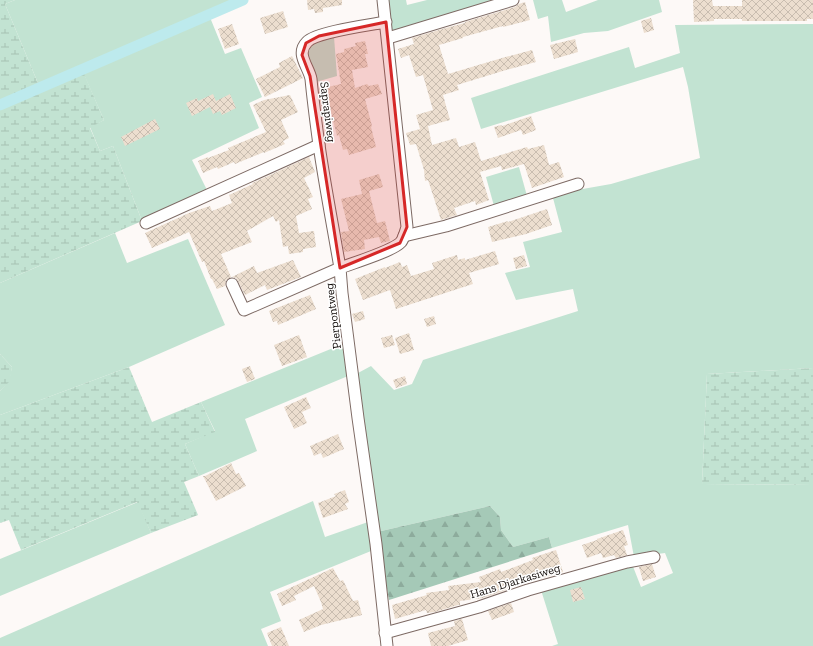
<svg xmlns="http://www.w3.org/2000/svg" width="813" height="646" font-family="'Zilla Slab',serif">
<defs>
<pattern id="forest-firs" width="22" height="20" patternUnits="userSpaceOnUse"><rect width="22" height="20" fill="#a5c9b7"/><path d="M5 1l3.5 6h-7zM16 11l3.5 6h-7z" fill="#8dab9c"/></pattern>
<pattern id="wetland-marsh" width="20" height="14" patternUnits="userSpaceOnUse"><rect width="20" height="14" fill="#c2e3d2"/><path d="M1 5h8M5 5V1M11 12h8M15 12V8" fill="none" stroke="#a6c2b3"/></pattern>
<pattern id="building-cross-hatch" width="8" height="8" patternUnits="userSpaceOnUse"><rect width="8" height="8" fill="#ecdecf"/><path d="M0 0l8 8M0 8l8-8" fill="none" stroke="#c9bdb0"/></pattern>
</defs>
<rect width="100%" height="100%" fill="#fdf9f7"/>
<g fill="#c2e3d2">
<path d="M15 0H243L209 15 225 54 241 48 262 97 249 103 259 128 192 160 207 190 142 221 113 146 100 151 90 127 104 120 82 70 40 88 5 4Z"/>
<path d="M387 0H406L407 5 427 0H501L391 33Z"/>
<path d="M533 0H562L566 12 598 0H659L662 12 608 31 584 33 551 42 548 16 538 19Z"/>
<path d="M813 24V368L707 374 702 484 813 485V646H552L558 644 541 590 632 564 641 587 673 573 665 553 634 557 628 525 552 548 549 537 513 547 501 530 500 517 490 506 377 532 358 373 371 366 394 390 412 384 423 360 578 311 573 289 516 300 505 273 530 267 523 242 562 232 553 198 577 190 611 184 700 158 688 87 683 67 481 129 471 98 629 47 635 68 680 53 675 25Z"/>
<path d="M334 37 337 76 316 82 306 52 310 44Z"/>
<path d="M519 167 527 196 494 206 486 177Z"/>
<path d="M115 233 127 263 188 239 225 325 129 367 0 415V391L9 381 12 367 0 354V283Z"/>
<path d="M343 344 348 376 245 419 257 451 199 476 185 444 215 431 201 402Z"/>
<path d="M313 501 325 537 368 522 371 551 270 592 281 621 261 629 268 646H0V638Z"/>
<path d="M138 502 151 533 0 596V559Z"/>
</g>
<path fill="url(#forest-firs)" d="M490 506 500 517 501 530 513 547 549 537 552 548 389 600 377 532Z"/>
<g fill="url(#wetland-marsh)">
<path d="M0 0H15L5 4 40 88 82 69 104 120 90 128 100 151 113 146 142 221 0 283Z"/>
<path d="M0 354 12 367 10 381 0 391Z"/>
<path d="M129 367 152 422 201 402 215 432 185 444 199 476 184 482 198 515 151 533 137 502 21 550 9 520 0 523V415Z"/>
<path d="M813 368V485L702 484 707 374Z"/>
</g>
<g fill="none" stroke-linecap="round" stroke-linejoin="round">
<path stroke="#bdeaed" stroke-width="11" d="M0 105 243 0"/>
</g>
<g fill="url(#building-cross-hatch)">
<path d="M307 0H342V5L323 8V12L315 13 314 9 308 10Z"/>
<path d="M693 0H712L713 6H742V0H813V19H807V21H742V19H714V21L694 22Z"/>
<path d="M525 2 530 20 503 27V26L463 37V38L439 45 448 74 502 58 532 50 536 62 506 70 457 85 459 90 443 95 450 120 428 126 432 145 456 138 459 147 475 142 481 161 527 147 528 149 544 145 549 165 559 162 564 177 532 188 524 164 502 170 501 166 480 172 489 200 476 205 475 201 454 208 457 215 441 220 428 180 425 181 424 170 416 144 410 145 406 133 420 129 416 115 433 110 423 75 416 77 409 55 401 58 398 49 414 44 412 38 442 29 465 23V22L515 7 519 4Z"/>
<path d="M283 11 288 27 265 34 260 18Z"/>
<path d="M651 18 654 30 644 33 641 21Z"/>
<path d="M232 24 239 44 225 49 218 29Z"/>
<path d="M575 39 578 52 554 59 550 45Z"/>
<path d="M365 41 368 54H365L368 67 352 70 355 88 367 84 369 86 378 84 382 94 365 99 372 126 371 127 376 147 349 155 347 149 343 150 339 135 337 136 329 104 321 106 319 89 341 84 336 54 344 52V49L356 46 355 43Z"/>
<path d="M292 56 303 78 265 97 256 79 280 67 279 63Z"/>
<path d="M213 94 216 101 230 94 236 108 222 115 220 111 213 114 210 107 192 116 186 103 197 98 198 101Z"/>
<path d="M290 95 298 112 281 120 289 138 283 141 285 144 264 153V152L235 164 234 162 218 169 217 167 203 173 198 161 208 157V158L229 150 228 148 266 132 253 105 264 100Z"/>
<path d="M531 116 536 130 523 135 521 130 498 138 494 127 501 125 502 126Z"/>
<path d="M155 119 160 129 125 146 121 137Z"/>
<path d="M309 157 315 172 304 178 313 197 308 199 312 209 296 216 299 233 314 231 316 247 303 249V252L289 254 288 246 283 247 279 220 276 222 273 216 247 231 252 242 221 254 231 277 226 280 225 286 217 289 212 279H211L204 261 202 262 189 232 152 248 145 233 189 213 210 206 212 211 232 203 229 195 253 184 252 183 268 176Z"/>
<path d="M379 174 383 187 369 191 377 223 385 221 390 241 381 243 379 237 364 240 365 249 344 252 341 232 349 231 341 199 362 194 359 180Z"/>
<path d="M547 209 552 225 526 234 492 242 488 227 508 221V222Z"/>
<path d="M495 251 499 264 469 273 473 284 396 309 390 290 363 300 355 279 385 267V268L400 262 402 267 407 265 411 276 434 269 432 263 457 255 458 260 465 258V260Z"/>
<path d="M524 255 527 266 516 269 513 258Z"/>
<path d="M293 260 301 277 267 290 265 285 245 295 238 281 236 278 232 277 254 266 257 273Z"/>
<path d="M310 295 316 309 278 325 277 321 273 322 269 311Z"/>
<path d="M363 311 365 319 355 322 352 314Z"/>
<path d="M434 316 436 324 427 327 424 319Z"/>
<path d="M409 333 414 350 400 354 395 338Z"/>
<path d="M299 335 307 357 282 366 274 345Z"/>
<path d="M392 335 395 345 384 348 381 338Z"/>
<path d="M250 366 255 379 247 382 242 369Z"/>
<path d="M405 376 407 384 396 388 393 380Z"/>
<path d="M306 397 311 408 302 412 307 423 294 429 284 407Z"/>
<path d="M338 434 344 449 323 458 321 453 314 456 310 446Z"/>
<path d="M231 463 236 474 239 473 246 486 216 501 203 476H205Z"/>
<path d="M345 490 349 502 345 504 348 509 323 518 318 503 336 496 334 494Z"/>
<path d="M623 530 628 545 624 546 627 555 616 558 614 555 603 558 601 553 587 558 582 545 597 540V539Z"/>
<path d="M556 550 563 572 539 579 537 572 518 579 520 584 505 589 506 590 483 598 460 601V605H458L435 612 427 613 426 610 395 619 392 605 427 595 426 593 449 590 448 586 481 582 479 577 500 569 501 572 533 560 532 558Z"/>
<path d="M652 564 656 577 643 581 639 567Z"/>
<path d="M333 568 340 581 343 580 353 601 358 600 362 615 321 625 304 632 299 620 323 609 321 602 314 586 294 596 296 600 282 606 277 594Z"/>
<path d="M581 587 585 599 573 602 570 590Z"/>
<path d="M511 603 514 612 492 620 488 611Z"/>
<path d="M462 619 468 640 448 646H431L428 633 455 626 454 621Z"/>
<path d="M281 627 289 646H272L267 633Z"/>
</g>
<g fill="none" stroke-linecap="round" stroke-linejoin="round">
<defs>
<g id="minor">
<path d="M383 0 407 227C405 233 404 238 401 242 393 251 353 263 340 268L342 293 358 418 376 544 387 646"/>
<path d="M388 38 513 0"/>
<path d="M146 223 319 145"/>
<path d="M404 236 446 226 578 184"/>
<path d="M232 284 244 310 340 268C333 227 325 186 319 145 316 123 313 101 311 79 309 67 295 54 307 42 316 32 370 25 386 22"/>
<path d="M385 633 479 607 528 590 627 562 654 557"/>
</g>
</defs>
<use href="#minor" stroke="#7d6a64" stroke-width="13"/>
<use href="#minor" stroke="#fff" stroke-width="11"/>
</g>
<path fill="#d62828" fill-opacity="0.2" stroke="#d62828" stroke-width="3" stroke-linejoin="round" d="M386 22 407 227 400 243 340 268 310 76 302 55 306 43 319 36Z"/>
<g text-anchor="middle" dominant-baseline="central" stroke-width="3" stroke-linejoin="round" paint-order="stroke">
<g font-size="12" fill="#120c09" stroke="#fff">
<text transform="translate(328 112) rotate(83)">Saprapiweg</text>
<text transform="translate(333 316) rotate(-97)">Pierpontweg</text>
<text transform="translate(515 581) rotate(-17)">Hans Djarkasiweg</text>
</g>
</g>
</svg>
